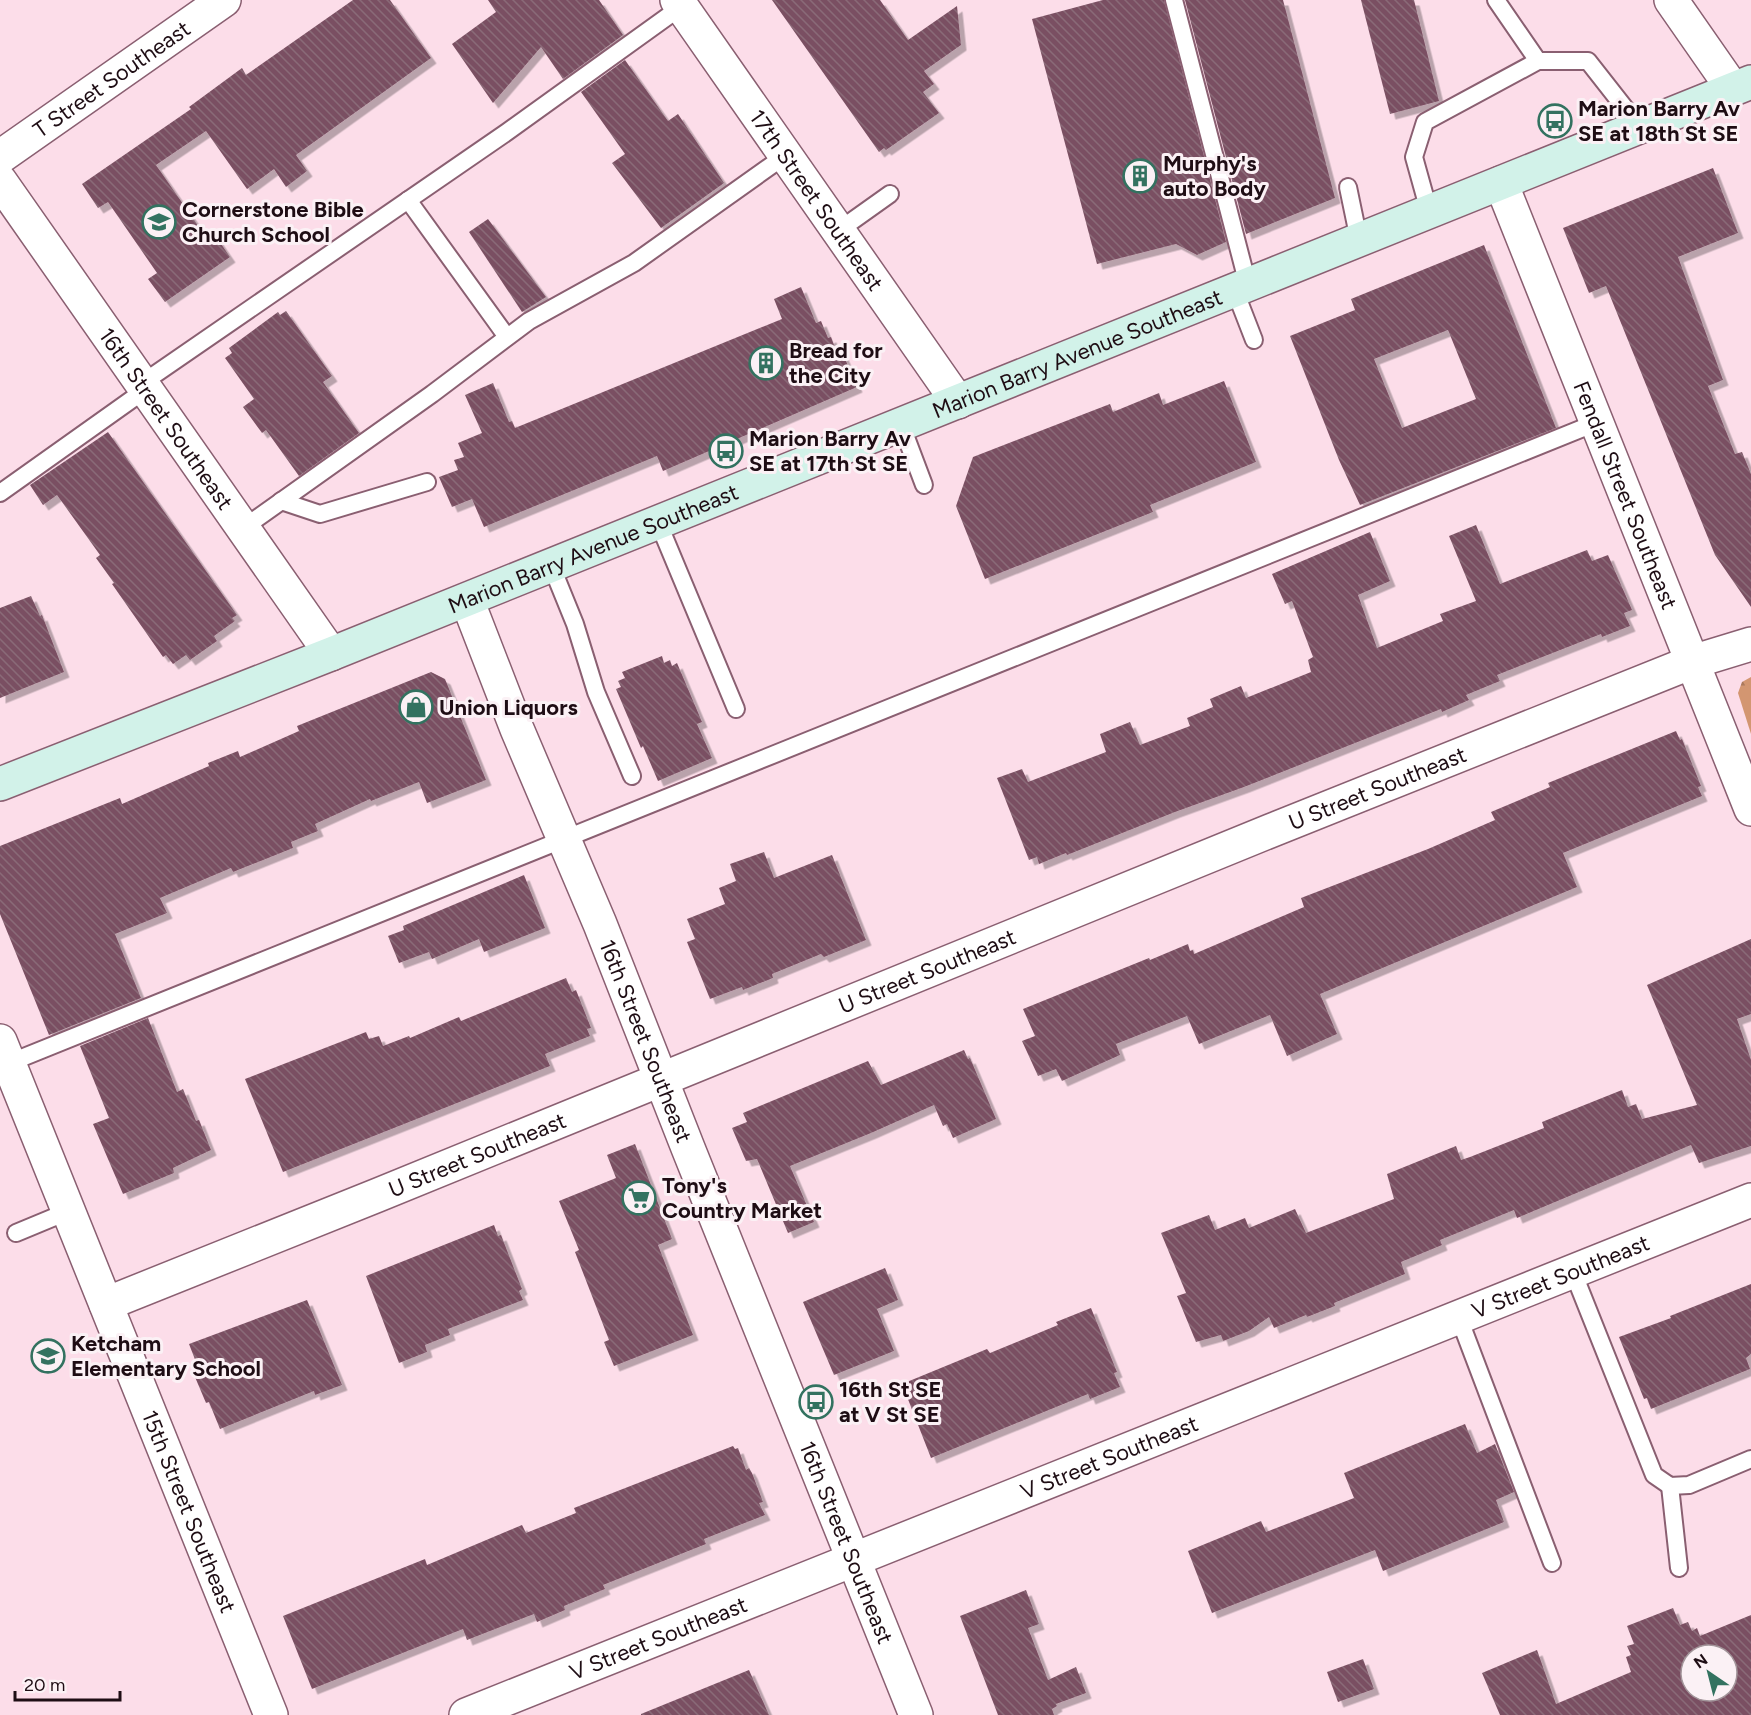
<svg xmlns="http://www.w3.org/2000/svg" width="1751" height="1715" font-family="Figtree,sans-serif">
<defs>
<pattern id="forest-firs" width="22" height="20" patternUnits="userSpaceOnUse" patternTransform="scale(1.5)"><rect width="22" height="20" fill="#d39671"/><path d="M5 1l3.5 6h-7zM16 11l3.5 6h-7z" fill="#ab795c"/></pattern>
<pattern id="building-back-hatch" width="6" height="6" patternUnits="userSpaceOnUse" patternTransform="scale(1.5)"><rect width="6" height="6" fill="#7a5062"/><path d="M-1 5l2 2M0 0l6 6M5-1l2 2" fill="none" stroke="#8a6a78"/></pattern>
<filter id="shadow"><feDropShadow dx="5.5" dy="5.5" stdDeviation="0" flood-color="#0004"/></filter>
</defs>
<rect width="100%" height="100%" fill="#fcdde9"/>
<path fill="url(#forest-firs)" d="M1751 677V734L1738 693 1742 682Z"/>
<g fill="url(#building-back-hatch)" fill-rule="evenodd" filter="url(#shadow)">
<path d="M353 0H390L431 58 296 155 307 171 286 187 274 169 247 189 206 131 156 165 208 240 215 235 230 257 165 302 148 279 157 273 108 202 98 208 82 184 191 109 189 107 242 68 246 75Z"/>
<path d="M488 0H599L623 35 563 79 541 47 493 103 452 44 496 12Z"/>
<path d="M772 0H880L908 40 957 6 961 45 924 71 934 84 923 92 939 113 886 150 884 148 879 152Z"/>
<path d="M1103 0H1164L1226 242 1197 255 1176 244 1097 264 1032 19Z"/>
<path d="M1185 0H1283L1335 198 1246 234Z"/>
<path d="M1361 0H1414L1439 101 1390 114Z"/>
<path d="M625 60 668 121 678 114 724 183 661 228 612 163 625 154 581 92Z"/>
<path d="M1713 168 1738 233 1678 257 1723 380 1708 386 1735 454 1742 452 1751 474V607L1715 555 1606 286 1589 293 1563 228Z"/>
<path d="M488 219 546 297 522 312 469 232Z"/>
<path d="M1484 245 1556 428 1360 505 1339 460 1290 336 1355 310 1351 299ZM1448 330 1476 399 1402 428 1374 359Z"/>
<path d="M801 287 816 323 821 321 828 338 831 337 838 356 843 354 857 387 663 471 657 456 484 527 472 499 452 507 439 477 458 470 454 460 464 457 458 443 482 433 465 395 493 383 509 422 512 421 515 428 782 319 774 299Z"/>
<path d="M286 311 332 376 323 382 359 433 299 476 266 430 262 433 243 407 254 399 225 358 232 353 229 348 278 312 280 315Z"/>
<path d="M1224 381 1256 462 1150 505 1153 512 985 579 956 506 973 457 1110 404 1113 412 1159 393 1163 405Z"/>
<path d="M108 432 237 615 232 618 235 621 214 636 217 641 190 660 186 655 173 664 166 655 163 657 112 584 114 583 96 558 100 555 57 495 43 505 30 485Z"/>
<path d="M1476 525 1500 584 1587 550 1592 561 1608 555 1632 610 1624 613 1630 626 1602 637 1601 634 1497 675 1500 681 1466 695 1469 700 1442 712 1441 709 1244 787 1175 812 1067 855 1066 853 1039 864 1037 857 1029 860 997 778 1022 769 1028 782 1106 752 1100 734 1130 722 1140 745 1190 726 1187 718 1213 707 1210 699 1241 686 1246 698 1311 672 1308 660 1313 657 1292 601 1285 604 1272 574 1370 532 1390 581 1358 595 1377 648 1443 621 1440 614 1476 601 1449 536Z"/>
<path d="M31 596 40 616 42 615 64 672 0 698V608Z"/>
<path d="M662 656 664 663 670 660 672 666 677 663 702 722 697 724 712 758 658 781 643 746 641 748 616 689 621 687 618 681 625 678 622 672Z"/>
<path d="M431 672 445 679 486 780 427 803 419 782 371 801 370 799 315 824 318 831 291 842 293 848 233 872 231 868 160 898 167 913 115 934 141 998 49 1035 0 914V846L120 798 122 804 209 766 208 763 238 751 240 757 299 731 297 726Z"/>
<path d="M1676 731 1680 740 1682 739 1701 786 1698 787 1702 796 1563 853 1577 887 1320 994 1337 1034 1287 1056 1270 1015 1199 1044 1187 1016 1116 1044 1120 1055 1062 1081 1056 1069 1038 1076 1022 1041 1035 1036 1023 1009 1149 958 1150 960 1188 944 1190 951 1193 950 1194 954 1304 907 1301 898 1428 849 1495 820 1491 812 1550 787 1548 783Z"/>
<path d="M764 852 774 878 832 855 866 940 824 957 821 954 772 974 773 978 743 990 742 987 710 999 687 942 695 939 687 919 725 904 719 888 736 881 730 864Z"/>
<path d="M524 875 545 928 484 952 479 939 432 959 429 952 399 963 388 936 404 930 403 926Z"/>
<path d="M1751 939V1014L1737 1019 1751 1060V1146L1699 1163 1691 1145 1517 1218 1514 1210 1440 1240 1442 1245 1401 1262 1405 1274 1334 1303 1335 1306 1307 1317 1306 1315 1274 1328 1269 1317 1249 1331 1223 1341 1221 1335 1196 1342 1177 1296 1186 1293 1161 1233 1209 1215 1215 1230 1245 1218 1249 1228 1295 1209 1306 1233 1394 1199 1387 1174 1456 1146 1461 1160 1470 1157 1544 1128 1542 1122 1622 1090 1628 1107 1636 1104 1642 1119 1697 1105 1647 985Z"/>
<path d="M566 978 572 992 576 990 591 1028 587 1029 590 1036 545 1054 550 1066 283 1172 245 1079 366 1032 369 1039 379 1036 383 1046 409 1036 410 1038 459 1017 461 1021Z"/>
<path d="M148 1018 177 1092 183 1089 196 1121 199 1120 211 1150 173 1168 174 1173 123 1194 93 1124 109 1118 80 1046Z"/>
<path d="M964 1050 968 1059 970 1058 996 1119 953 1138 947 1124 943 1126 934 1105 871 1133 790 1166 814 1222 788 1233 757 1159 746 1161 732 1128 747 1122 743 1113 868 1061 881 1085Z"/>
<path d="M635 1144 672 1239 658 1245 693 1335 614 1366 604 1342 609 1340 575 1252 579 1250 559 1201 616 1178 607 1155Z"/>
<path d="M494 1225 498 1236 501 1235 522 1289 519 1291 523 1300 448 1329 450 1335 425 1345 427 1352 399 1363 366 1276Z"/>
<path d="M885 1268 898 1300 877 1309 894 1351 834 1375 803 1302Z"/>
<path d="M1751 1284V1354L1746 1358 1750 1369 1651 1409 1647 1398 1644 1399 1619 1337 1671 1318 1670 1316Z"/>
<path d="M307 1300 342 1385 315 1395 314 1391 220 1429 209 1402 206 1403 195 1377 201 1375 189 1344Z"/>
<path d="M1091 1308 1117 1372 1114 1373 1120 1387 1090 1399 1088 1394 931 1458 902 1384 987 1349 990 1353 1058 1325 1056 1322Z"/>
<path d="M1465 1424 1477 1453 1495 1444 1514 1492 1496 1500 1504 1522 1383 1571 1375 1550 1212 1613 1188 1551 1261 1521 1266 1532 1354 1498 1344 1473Z"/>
<path d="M733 1446 735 1449 738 1448 746 1470 749 1468 752 1473 763 1502 759 1503 765 1515 704 1539 706 1544 603 1585 605 1589 564 1606 565 1610 537 1622 534 1614 467 1640 463 1629 312 1689 283 1616 425 1559 427 1565 522 1525 526 1533 576 1513 574 1508Z"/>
<path d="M1026 1590 1039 1624 1028 1628 1048 1680 1076 1667 1086 1693 1056 1704 1057 1706 1052 1709 1054 1715H998L960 1616Z"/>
<path d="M1673 1608 1680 1625 1688 1622 1692 1631 1697 1628 1700 1636 1751 1615V1715H1500L1482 1673 1537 1650 1556 1704 1631 1672 1626 1657 1631 1655 1627 1646 1634 1644 1627 1626ZM1691 1655H1727V1691H1691Z"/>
<path d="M1363 1659 1374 1689 1338 1702 1327 1672Z"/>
<path d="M749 1670 769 1715H641V1714Z"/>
</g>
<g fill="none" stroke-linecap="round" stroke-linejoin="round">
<defs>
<g id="service">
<path d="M1174 0 1248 285"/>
<path d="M1496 0 1538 61H1588L1639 126"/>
<path d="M1348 187 1359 240"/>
<path d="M408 200 507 337"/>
<path d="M1429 211 1414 157 1425 122 1538 61"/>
<path d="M838 231 890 194"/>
<path d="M1235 291 1254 340"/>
<path d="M141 384 507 132 685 4"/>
<path d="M901 424 924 485"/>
<path d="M0 493 145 390"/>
<path d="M281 501 320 514 427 482"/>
<path d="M658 522 736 709"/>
<path d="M242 529 432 394 529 321 634 263 786 155"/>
<path d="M551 565 575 624 596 692 632 776"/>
<path d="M9 1063 1598 422"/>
<path d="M16 1233 69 1211"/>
<path d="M1573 1272 1654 1475 1670 1486 1689 1485 1751 1459"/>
<path d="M1459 1318 1552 1563"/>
<path d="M1670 1486 1679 1568"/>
</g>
<g id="minor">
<path id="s1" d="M677 0 958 402"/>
<path d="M1671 0 1733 89"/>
<path id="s2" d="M0 157 224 0"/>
<path id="s3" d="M0 181 331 654"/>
<path id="s4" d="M1501 183 1751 809"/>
<path id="s5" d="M467 600 517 729 600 924 688 1148 916 1715"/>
<path id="s6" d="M0 1041 271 1715"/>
<path id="s7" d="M106 1304 378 1195 1270 831 1692 662 1751 644"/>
<path id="s8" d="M466 1715 1751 1200"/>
</g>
<g id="secondary">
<path id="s9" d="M0 784 331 654 1751 82"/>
</g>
</defs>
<use href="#service" stroke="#8a5f71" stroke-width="20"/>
<use href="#minor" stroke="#8a5f71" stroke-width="36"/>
<use href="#secondary" stroke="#8a5f71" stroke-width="36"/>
<use href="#service" stroke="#fff" stroke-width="16"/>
<use href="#minor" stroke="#fff" stroke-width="33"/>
<use href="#secondary" stroke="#d2f2e9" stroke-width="33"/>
</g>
<defs>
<symbol id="bus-ring" viewBox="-11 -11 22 22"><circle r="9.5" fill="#fbf1f5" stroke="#337260" stroke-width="1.5"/><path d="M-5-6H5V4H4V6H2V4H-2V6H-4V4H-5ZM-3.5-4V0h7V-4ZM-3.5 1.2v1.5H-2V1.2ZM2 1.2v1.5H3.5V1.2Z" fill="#337260"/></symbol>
<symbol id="building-ring" viewBox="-11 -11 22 22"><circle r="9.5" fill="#fbf1f5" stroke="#337260" stroke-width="1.5"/><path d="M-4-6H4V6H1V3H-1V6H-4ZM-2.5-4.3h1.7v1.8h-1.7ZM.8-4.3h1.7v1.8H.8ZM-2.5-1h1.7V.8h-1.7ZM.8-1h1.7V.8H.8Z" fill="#337260"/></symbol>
<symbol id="school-ring" viewBox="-11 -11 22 22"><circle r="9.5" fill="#fbf1f5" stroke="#337260" stroke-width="1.5"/><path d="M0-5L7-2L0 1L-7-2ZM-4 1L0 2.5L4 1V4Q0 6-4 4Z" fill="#337260"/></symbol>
<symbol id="shop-ring" viewBox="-11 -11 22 22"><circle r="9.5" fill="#fbf1f5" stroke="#337260" stroke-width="1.5"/><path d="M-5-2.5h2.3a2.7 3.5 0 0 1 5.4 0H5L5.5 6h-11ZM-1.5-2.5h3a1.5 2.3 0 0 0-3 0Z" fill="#337260"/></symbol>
<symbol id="supermarket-ring" viewBox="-11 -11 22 22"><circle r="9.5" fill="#fbf1f5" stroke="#337260" stroke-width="1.5"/><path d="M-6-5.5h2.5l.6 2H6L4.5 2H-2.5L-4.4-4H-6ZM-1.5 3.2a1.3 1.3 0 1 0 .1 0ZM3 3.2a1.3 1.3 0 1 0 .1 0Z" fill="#337260"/></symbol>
</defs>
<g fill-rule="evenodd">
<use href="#bus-ring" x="1536" y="102" width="38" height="38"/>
<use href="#building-ring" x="1121" y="157" width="38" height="38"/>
<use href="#school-ring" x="140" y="203" width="38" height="38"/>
<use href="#building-ring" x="747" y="344" width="38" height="38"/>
<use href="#bus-ring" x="707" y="432" width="38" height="38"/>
<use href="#shop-ring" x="397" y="688" width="38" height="38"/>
<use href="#supermarket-ring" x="620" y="1179" width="38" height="38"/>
<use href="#school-ring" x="29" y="1337" width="38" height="38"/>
<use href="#bus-ring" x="797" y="1383" width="38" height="38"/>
</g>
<g text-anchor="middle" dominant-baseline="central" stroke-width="6" stroke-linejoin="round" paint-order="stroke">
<g font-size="22" fill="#1e0d14" stroke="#fbf1f5">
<text stroke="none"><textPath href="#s2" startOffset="136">T Street Southeast</textPath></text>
<text stroke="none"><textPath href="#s1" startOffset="244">17th Street Southeast</textPath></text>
<text stroke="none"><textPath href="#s9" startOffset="1160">Marion Barry Avenue Southeast</textPath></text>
<text stroke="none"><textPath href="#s3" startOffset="290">16th Street Southeast</textPath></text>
<text stroke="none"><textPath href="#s4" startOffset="336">Fendall Street Southeast</textPath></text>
<text stroke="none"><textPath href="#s9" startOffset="638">Marion Barry Avenue Southeast</textPath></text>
<text stroke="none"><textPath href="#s7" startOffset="1372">U Street Southeast</textPath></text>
<text stroke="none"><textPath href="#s7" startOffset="886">U Street Southeast</textPath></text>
<text stroke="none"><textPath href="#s5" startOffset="476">16th Street Southeast</textPath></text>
<text stroke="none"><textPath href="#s7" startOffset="400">U Street Southeast</textPath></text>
<text stroke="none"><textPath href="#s8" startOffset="1179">V Street Southeast</textPath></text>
<text stroke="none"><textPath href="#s8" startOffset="693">V Street Southeast</textPath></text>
<text stroke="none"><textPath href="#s6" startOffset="507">15th Street Southeast</textPath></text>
<text stroke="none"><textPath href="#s5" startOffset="1016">16th Street Southeast</textPath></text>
<text stroke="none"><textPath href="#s8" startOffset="207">V Street Southeast</textPath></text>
</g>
<g font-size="22" font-weight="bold" fill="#1e0d14" stroke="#fbf1f5" text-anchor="start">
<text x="1578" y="108">Marion Barry Av<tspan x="1578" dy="25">SE at 18th St SE</tspan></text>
<text x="1163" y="163">Murphy's<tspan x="1163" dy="25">auto Body</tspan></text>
<text x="182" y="209">Cornerstone Bible<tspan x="182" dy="25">Church School</tspan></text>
<text x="789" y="350">Bread for<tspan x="789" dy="25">the City</tspan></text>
<text x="749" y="438">Marion Barry Av<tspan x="749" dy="25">SE at 17th St SE</tspan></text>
<text x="439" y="707">Union Liquors</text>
<text x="662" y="1185">Tony's<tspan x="662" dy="25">Country Market</tspan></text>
<text x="71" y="1343">Ketcham<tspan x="71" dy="25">Elementary School</tspan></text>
<text x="839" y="1389">16th St SE<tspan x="839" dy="25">at V St SE</tspan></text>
</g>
</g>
<g transform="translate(1709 1673) rotate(325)"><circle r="28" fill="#fbf1f5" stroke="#a3969b" stroke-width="1.5"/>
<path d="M0-4.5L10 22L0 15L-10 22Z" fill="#337260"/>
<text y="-9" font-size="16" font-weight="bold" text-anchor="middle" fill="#1e0d14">N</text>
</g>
<path d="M15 1691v9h105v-9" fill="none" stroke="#1e0d14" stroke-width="3"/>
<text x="24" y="1691" font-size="18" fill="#1e0d14" stroke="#fbf1f5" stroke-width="4.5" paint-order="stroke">20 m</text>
</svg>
